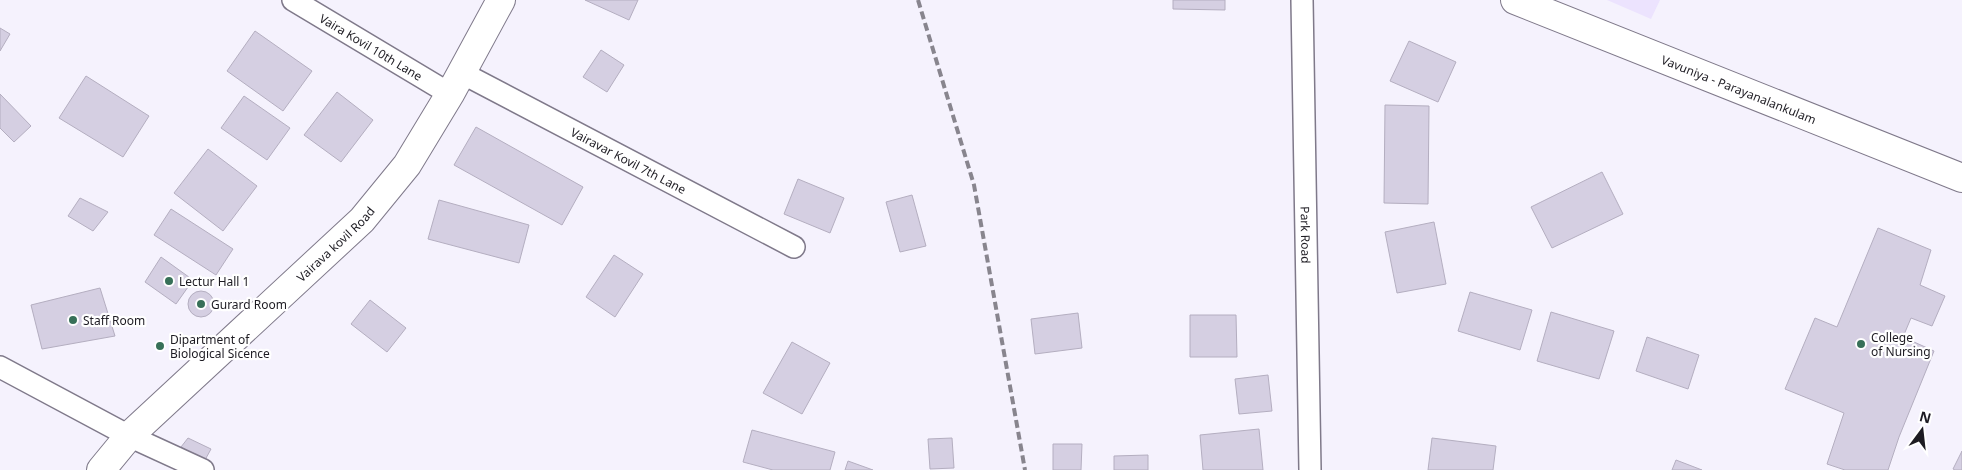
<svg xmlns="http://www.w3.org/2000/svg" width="1962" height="470" font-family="'Noto Sans',sans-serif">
<rect width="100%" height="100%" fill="#f5f2fd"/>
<path fill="#ece3fe" d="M1607 0H1660L1651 19Z"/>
<g fill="#d5cfe2" stroke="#b4aec0">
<path d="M585 0H638L629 20Z"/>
<path d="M1173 0H1225V10L1173 9Z"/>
<path d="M0 28 10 34 0 51Z"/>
<path d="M255 31 312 71 283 111 227 71Z"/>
<path d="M1409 41 1456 62 1438 102 1390 81Z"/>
<path d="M601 50 624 65 607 92 583 77Z"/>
<path d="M86 76 149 116 123 157 59 118Z"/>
<path d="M337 92 373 120 341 162 304 135Z"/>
<path d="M0 94 31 126 14 142 0 128Z"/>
<path d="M244 96 290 128 267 160 221 128Z"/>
<path d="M1385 105 1429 106 1428 204 1384 203Z"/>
<path d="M476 127 583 187 562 225 454 165Z"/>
<path d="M208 149 257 186 223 231 174 193Z"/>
<path d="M1602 172 1623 214 1552 248 1531 207Z"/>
<path d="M798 179 844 198 830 233 784 214Z"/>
<path d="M912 195 926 246 900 252 886 202Z"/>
<path d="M80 198 108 212 93 231 68 216Z"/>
<path d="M439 200 529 225 519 263 428 239Z"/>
<path d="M171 209 233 249 216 275 154 235Z"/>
<path d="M1434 222 1446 284 1397 293 1385 232Z"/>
<path d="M1878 228 1931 250 1920 285 1945 296 1932 326 1911 318 1903 337 1934 351 1899 437 1888 470H1845L1827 464 1844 413 1785 389 1815 318 1837 327Z"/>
<path d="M614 255 643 274 615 317 586 297Z"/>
<path d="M161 257 193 280 176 304 145 282Z"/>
<path d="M100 288 115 336 42 349 31 305Z"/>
<circle cx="201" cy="304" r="13"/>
<path d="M1470 292 1532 310 1520 350 1458 331Z"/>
<path d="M370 300 406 328 387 352 351 324Z"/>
<path d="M1551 312 1614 331 1599 379 1537 361Z"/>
<path d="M1078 313 1082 348 1035 354 1031 319Z"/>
<path d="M1190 315H1236L1237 357H1190Z"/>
<path d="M1647 337 1699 355 1688 389 1636 371Z"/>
<path d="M792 342 830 363 802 414 763 393Z"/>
<path d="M1268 375 1272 411 1239 414 1235 379Z"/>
<path d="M1259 429 1263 470H1203L1200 435Z"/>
<path d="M752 430 835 452 830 470H773L743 462Z"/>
<path d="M188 438 211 449 205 460 181 447Z"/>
<path d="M952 438 954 468 930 469 928 439Z"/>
<path d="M1432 438 1496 446 1493 470H1428Z"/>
<path d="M1053 444H1082L1081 470H1053Z"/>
<path d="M1962 451V470H1955L1953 469Z"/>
<path d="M1148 455V470H1114V456Z"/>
<path d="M1676 460 1702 470H1672Z"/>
<path d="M848 461 873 470H845Z"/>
</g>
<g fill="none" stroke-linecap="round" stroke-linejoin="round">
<defs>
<g id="street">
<path id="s1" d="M293 0 450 94"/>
<path id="s2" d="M1302 0 1310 470"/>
<path id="s3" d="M462 73 794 247"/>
<path d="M0 367 129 436 203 470"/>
</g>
<g id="secondary">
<path id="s4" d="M101 470 129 436 362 220 407 165 450 94 501 0"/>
</g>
<g id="highway">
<path id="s5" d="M1515 0 1962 178"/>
</g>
</defs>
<use href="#street" stroke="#7f798a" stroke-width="24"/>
<use href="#secondary" stroke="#7f798a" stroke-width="30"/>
<use href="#highway" stroke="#7f798a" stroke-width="30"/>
<use href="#street" stroke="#fff" stroke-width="21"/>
<use href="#secondary" stroke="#fff" stroke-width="28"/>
<use href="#highway" stroke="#fff" stroke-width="28"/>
<path stroke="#88858e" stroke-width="4" stroke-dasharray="8 4" stroke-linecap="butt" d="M918 0 974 185 1025 470"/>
</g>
<g fill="#377058" stroke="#fff" stroke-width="2">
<circle cx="169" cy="281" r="5"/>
<circle cx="201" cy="304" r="5"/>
<circle cx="73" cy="320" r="5"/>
<circle cx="1861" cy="344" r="5"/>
<circle cx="160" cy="346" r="5"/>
</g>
<g text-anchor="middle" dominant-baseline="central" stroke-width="4.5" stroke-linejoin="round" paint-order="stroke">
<g font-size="12" fill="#1d1b22" stroke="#fff">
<text stroke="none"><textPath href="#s1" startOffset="91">Vaira Kovil 10th Lane</textPath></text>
<text stroke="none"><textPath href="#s5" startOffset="241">Vavuniya - Parayanalankulam</textPath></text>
<text stroke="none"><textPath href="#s3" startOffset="188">Vairavar Kovil 7th Lane</textPath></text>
<text stroke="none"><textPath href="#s2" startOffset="235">Park Road</textPath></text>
<text stroke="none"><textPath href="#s4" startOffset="326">Vairava kovil Road</textPath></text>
</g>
<g font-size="12" fill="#1d1b22" stroke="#fff" text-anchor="start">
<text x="179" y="281">Lectur Hall 1</text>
<text x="211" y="304">Gurard Room</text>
<text x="83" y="320">Staff Room</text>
<text x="1871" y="337">College<tspan x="1871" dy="14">of Nursing</tspan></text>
<text x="170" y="339">Dipartment of<tspan x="170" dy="14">Biological Sicence</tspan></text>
</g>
</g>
<g transform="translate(1922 430) rotate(15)" stroke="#ffffff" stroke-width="4" paint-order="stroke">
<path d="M0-4L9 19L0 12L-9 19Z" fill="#1d1b22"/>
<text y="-8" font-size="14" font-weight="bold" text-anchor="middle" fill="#1d1b22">N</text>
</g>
</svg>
